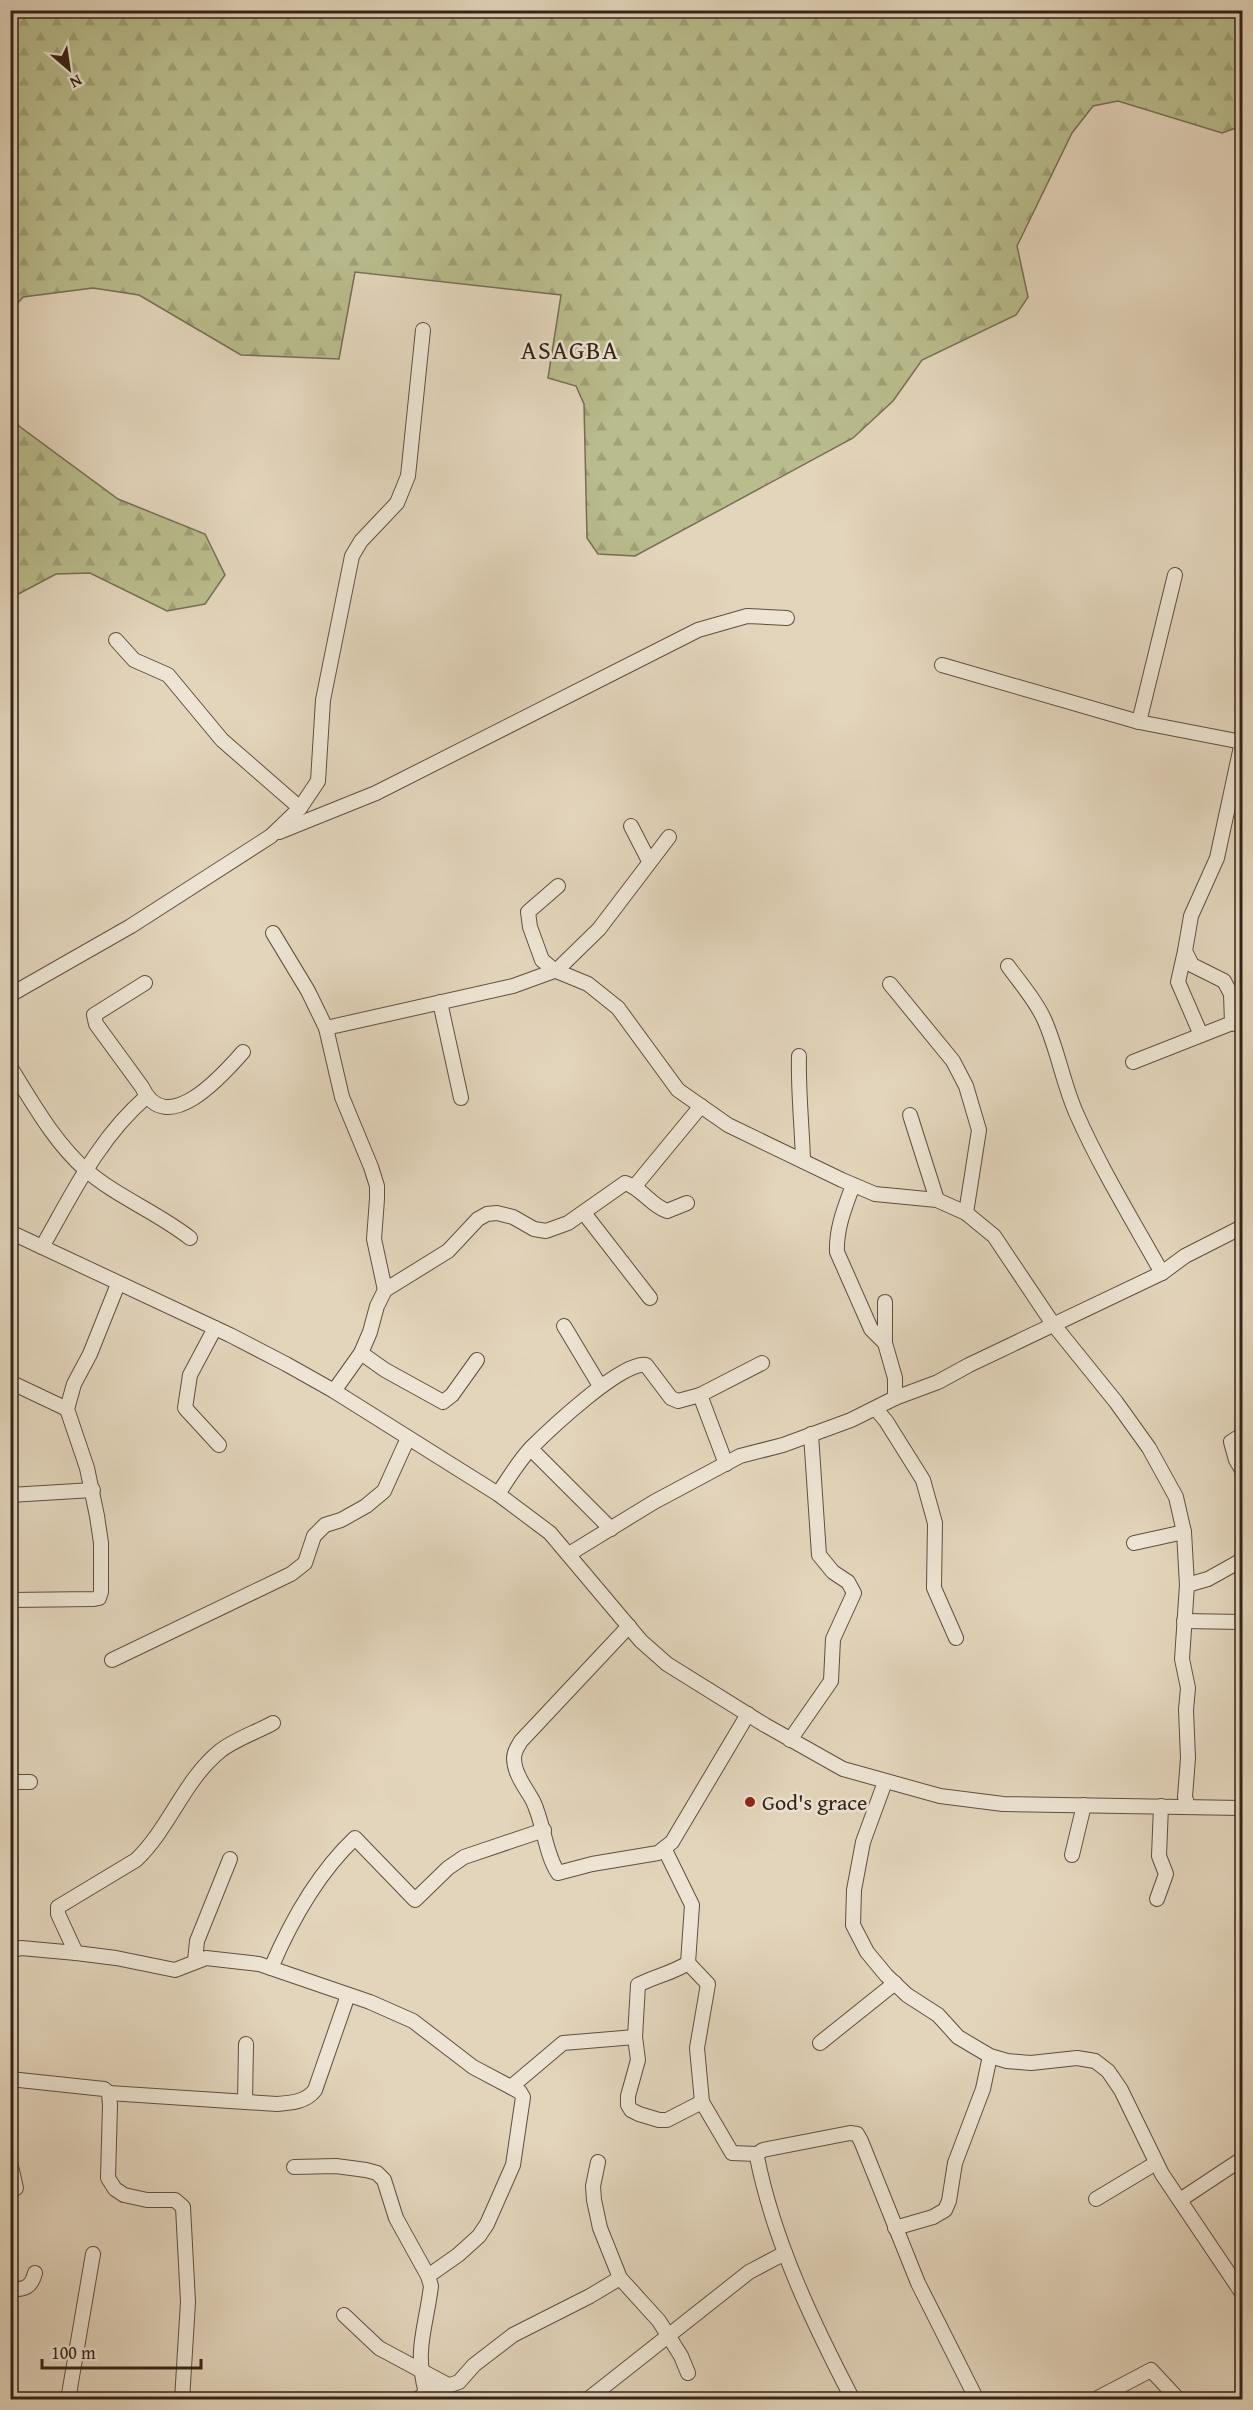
<svg xmlns="http://www.w3.org/2000/svg" width="1253" height="2410" font-family="'Gentium Book Plus',serif">
<defs>
<pattern id="forest-firs" width="22" height="20" patternUnits="userSpaceOnUse" patternTransform="scale(1.5)"><rect width="22" height="20" fill="#b9bc8d"/><path d="M5 1l3.5 6h-7zM16 11l3.5 6h-7z" fill="#a0a179"/></pattern>
</defs>
<rect width="100%" height="100%" fill="#e3d5bc"/>
<filter id="stains"><feTurbulence type="fractalNoise" baseFrequency=".00333" numOctaves="4"/><feColorMatrix values="0 0 0 0 .2 0 0 0 0 .09 0 0 0 0 .02 0 0 0 .5 -.17"/></filter>
<radialGradient id="worn" r=".72"><stop offset=".6" stop-color="#630" stop-opacity="0"/><stop offset="1" stop-color="#630" stop-opacity=".3"/></radialGradient>
<g fill="url(#forest-firs)" stroke="#766f52" stroke-width="1.5">
<path d="M11 10 1242 11V126L1222 133 1118 101 1093 106 1072 133 1017 246 1028 297 1016 315 922 360 893 401 853 438 635 556 598 554 587 538 584 404 576 386 548 378 561 295 355 272 339 359 241 355 139 295 93 288 23 297 11 311Z"/>
<path d="M11 413 19 426 118 499 205 534 225 575 205 604 167 611 90 573 56 574 11 598Z"/>
</g>
<g fill="none" stroke-linecap="round" stroke-linejoin="round">
<defs>
<g id="minor">
<path d="M116 640 134 660 168 675 222 740 300 808"/>
<path d="M942 665 1139 722 1242 742"/>
<path d="M1139 722 1175 575"/>
<path d="M631 826 649 861"/>
<path d="M279 832 376 793 698 630 747 616 787 618"/>
<path d="M558 886 528 912 530 927 542 960 554 970 588 984 618 1008 678 1090 728 1125 842 1180 875 1194 937 1200 966 1213 994 1236 1053 1324 1116 1402 1149 1448 1176 1497 1184 1532 1187 1585 1182 1659 1188 1688 1186 1710 1188 1758 1185 1797 1188 1806"/>
<path d="M273 933 308 991 326 1028 342 1097 371 1167 377 1186V1199L374 1239 385 1290"/>
<path d="M1185 951 1178 982 1201 1035"/>
<path d="M1008 966C1020 983 1035 999 1044 1019 1058 1050 1063 1084 1077 1115 1101 1169 1133 1221 1162 1273"/>
<path d="M145 983 94 1015 96 1024 142 1087C166 1139 222 1076 243 1052"/>
<path d="M890 984 953 1061 966 1086 979 1130 966 1213"/>
<path d="M10 995 131 926 271 836 300 808 318 781 323 700 352 556 361 541 397 503 408 476 423 330"/>
<path d="M440 1002 461 1098"/>
<path d="M1232 1023 1231 994 1224 981 1192 965 1185 951 1191 916 1217 858 1242 742"/>
<path d="M326 1028 513 986 557 970 599 929 669 837"/>
<path d="M799 1056C798 1091 802 1125 803 1161"/>
<path d="M1133 1062 1232 1023 1242 1026"/>
<path d="M12 1070C34 1105 55 1143 86 1170 117 1197 157 1212 190 1238"/>
<path d="M910 1115 937 1200"/>
<path d="M853 1185C845 1207 836 1228 837 1252L871 1329 885 1343 895 1378V1398"/>
<path d="M635 1186 701 1106"/>
<path d="M584 1213 650 1298"/>
<path d="M10 1232 230 1335 286 1364 334 1391 498 1494 550 1533 641 1641 667 1664 765 1725 843 1769 940 1796 1003 1804 1242 1808"/>
<path d="M42 1247C73 1193 98 1139 146 1097"/>
<path d="M564 1326 600 1386"/>
<path d="M215 1328 190 1375 185 1408 219 1445"/>
<path d="M885 1343V1302"/>
<path d="M361 1353 385 1370 443 1402 452 1395 477 1360"/>
<path d="M10 1382 67 1409"/>
<path d="M334 1391 361 1353 370 1332 377 1306 385 1290 448 1251 478 1219 487 1214 497 1213 513 1217 534 1229 546 1231 568 1223 625 1183C642 1188 650 1205 667 1211L687 1203"/>
<path d="M876 1409 886 1421 923 1480 935 1523 934 1588 956 1638"/>
<path d="M1242 1435 1231 1442 1236 1460 1242 1470"/>
<path d="M531 1449 611 1529"/>
<path d="M726 1464 700 1395 762 1363"/>
<path d="M498 1494C508 1479 518 1462 531 1448 549 1430 623 1360 646 1365L671 1398 678 1401 700 1395"/>
<path d="M10 1495 93 1490"/>
<path d="M1134 1543 1184 1532"/>
<path d="M569 1554 654 1502 740 1456 783 1445 851 1420 895 1398 938 1382 969 1365 1162 1273 1185 1256 1242 1227"/>
<path d="M1187 1585 1208 1579 1242 1560"/>
<path d="M10 1600 94 1599 99 1598 101 1592V1543L97 1516 87 1468 67 1409 74 1384 90 1354 118 1284"/>
<path d="M1184 1621 1242 1622"/>
<path d="M629 1626 521 1741C518 1746 514 1751 514 1758 514 1774 526 1788 533 1801 544 1824 545 1853 558 1873L592 1864 658 1853 672 1842 748 1714"/>
<path d="M112 1660 291 1574 305 1563 314 1536 325 1525 341 1520 366 1506 384 1491 408 1438"/>
<path d="M790 1740 831 1681 833 1639 854 1593 848 1582 833 1572 819 1555 811 1434"/>
<path d="M10 1782H30"/>
<path d="M885 1782 863 1842 854 1890 853 1925 867 1952 886 1975 907 1995 938 2015 958 2037 990 2056 1007 2061 1031 2063 1077 2058 1095 2061 1108 2071 1121 2090 1162 2174 1242 2293"/>
<path d="M665 1850 692 1905 688 1963 708 1984 697 2048 702 2102 732 2153 757 2154"/>
<path d="M1072 1855 1084 1805"/>
<path d="M1157 1899 1166 1874 1159 1856 1161 1806"/>
<path d="M10 1951 21 1948 76 1953 116 1958 175 1970 206 1958 259 1964 370 2002 413 2021 473 2067 520 2092 523 2097 513 2165 487 2224 479 2236 458 2255 428 2276"/>
<path d="M76 1953 58 1914V1907L136 1860C169 1829 184 1780 220 1751 235 1739 257 1732 273 1723"/>
<path d="M195 1961 197 1941 230 1859"/>
<path d="M688 1963C673 1973 655 1976 638 1985L635 2037 638 2060 628 2096V2105L631 2110 639 2114 659 2120H667L702 2102"/>
<path d="M271 1968C291 1921 317 1874 355 1838L415 1900 448 1868 464 1857 544 1830"/>
<path d="M820 2043 895 1983"/>
<path d="M10 2079 104 2089 109 2093 110 2105 108 2178 115 2189 124 2195 147 2200H175L183 2207 188 2302 182 2400"/>
<path d="M511 2087 563 2043 635 2037"/>
<path d="M109 2093 277 2104C291 2103 306 2102 315 2090L348 1995"/>
<path d="M245 2102 246 2044"/>
<path d="M10 2162 16 2188"/>
<path d="M598 2162 593 2186 594 2200 600 2228 620 2278 659 2321 681 2356 688 2373"/>
<path d="M294 2167 336 2166 366 2170 377 2173 384 2180 396 2218 428 2276 431 2286C426 2328 414 2349 426 2393"/>
<path d="M1096 2199 1156 2163"/>
<path d="M1180 2200 1242 2159"/>
<path d="M895 2228 933 2217 945 2210 949 2201 955 2163 983 2089 990 2056"/>
<path d="M10 2290C25 2289 31 2288 35 2273"/>
<path d="M344 2315 379 2348 448 2385"/>
<path d="M68 2400 93 2254"/>
<path d="M416 2400 426 2393 459 2382 474 2365 513 2335 590 2296 620 2278"/>
<path d="M587 2400 749 2272 785 2253"/>
<path d="M853 2400C813 2323 774 2242 757 2157V2154L763 2150 850 2133 857 2134 861 2141 918 2283 977 2400"/>
<path d="M1094 2400 1151 2370 1179 2400"/>
</g>
</defs>
<use href="#minor" stroke="#604f40" stroke-width="16"/>
<use href="#minor" stroke="#ede4d3" stroke-width="14"/>
</g>
<circle fill="#8f2418" stroke="#ede4d3" stroke-width="2" cx="750" cy="1802" r="6"/>
<g text-anchor="middle" dominant-baseline="central" stroke-width="5" stroke-linejoin="round" paint-order="stroke">
<g font-size="22" fill="#342216" stroke="#ede4d3" text-anchor="start">
<text x="762" y="1802">God's grace</text>
</g>
<g font-size="26" letter-spacing="1.5" fill="#342216" stroke="#ede4d3">
<text x="570" y="349">ASAGBA</text>
</g>
</g>
<rect width="1253" height="2410" fill="none" stroke="#e3d5bc" stroke-width="36"/>
<rect x="12" y="12" width="1229" height="2386" fill="none" stroke="#342216" stroke-width="3"/>
<rect x="18" y="18" width="1217" height="2374" fill="none" stroke="#342216" stroke-width="1.5"/>
<g transform="translate(69 69) rotate(151)" stroke="#ede4d3" stroke-width="4.5" paint-order="stroke">
<path d="M0-4.5L10 22L0 15L-10 22Z" fill="#342216"/>
<text y="-9" font-size="16" font-weight="bold" text-anchor="middle" fill="#342216">N</text>
</g>
<path d="M42 2359v9h159v-9" fill="none" stroke="#342216" stroke-width="3"/>
<text x="51" y="2359" font-size="18" fill="#342216" stroke="#ede4d3" stroke-width="4.5" paint-order="stroke">100 m</text>
<rect width="100%" height="100%" filter="url(#stains)"/>
<rect width="100%" height="100%" fill="url(#worn)"/>
</svg>
